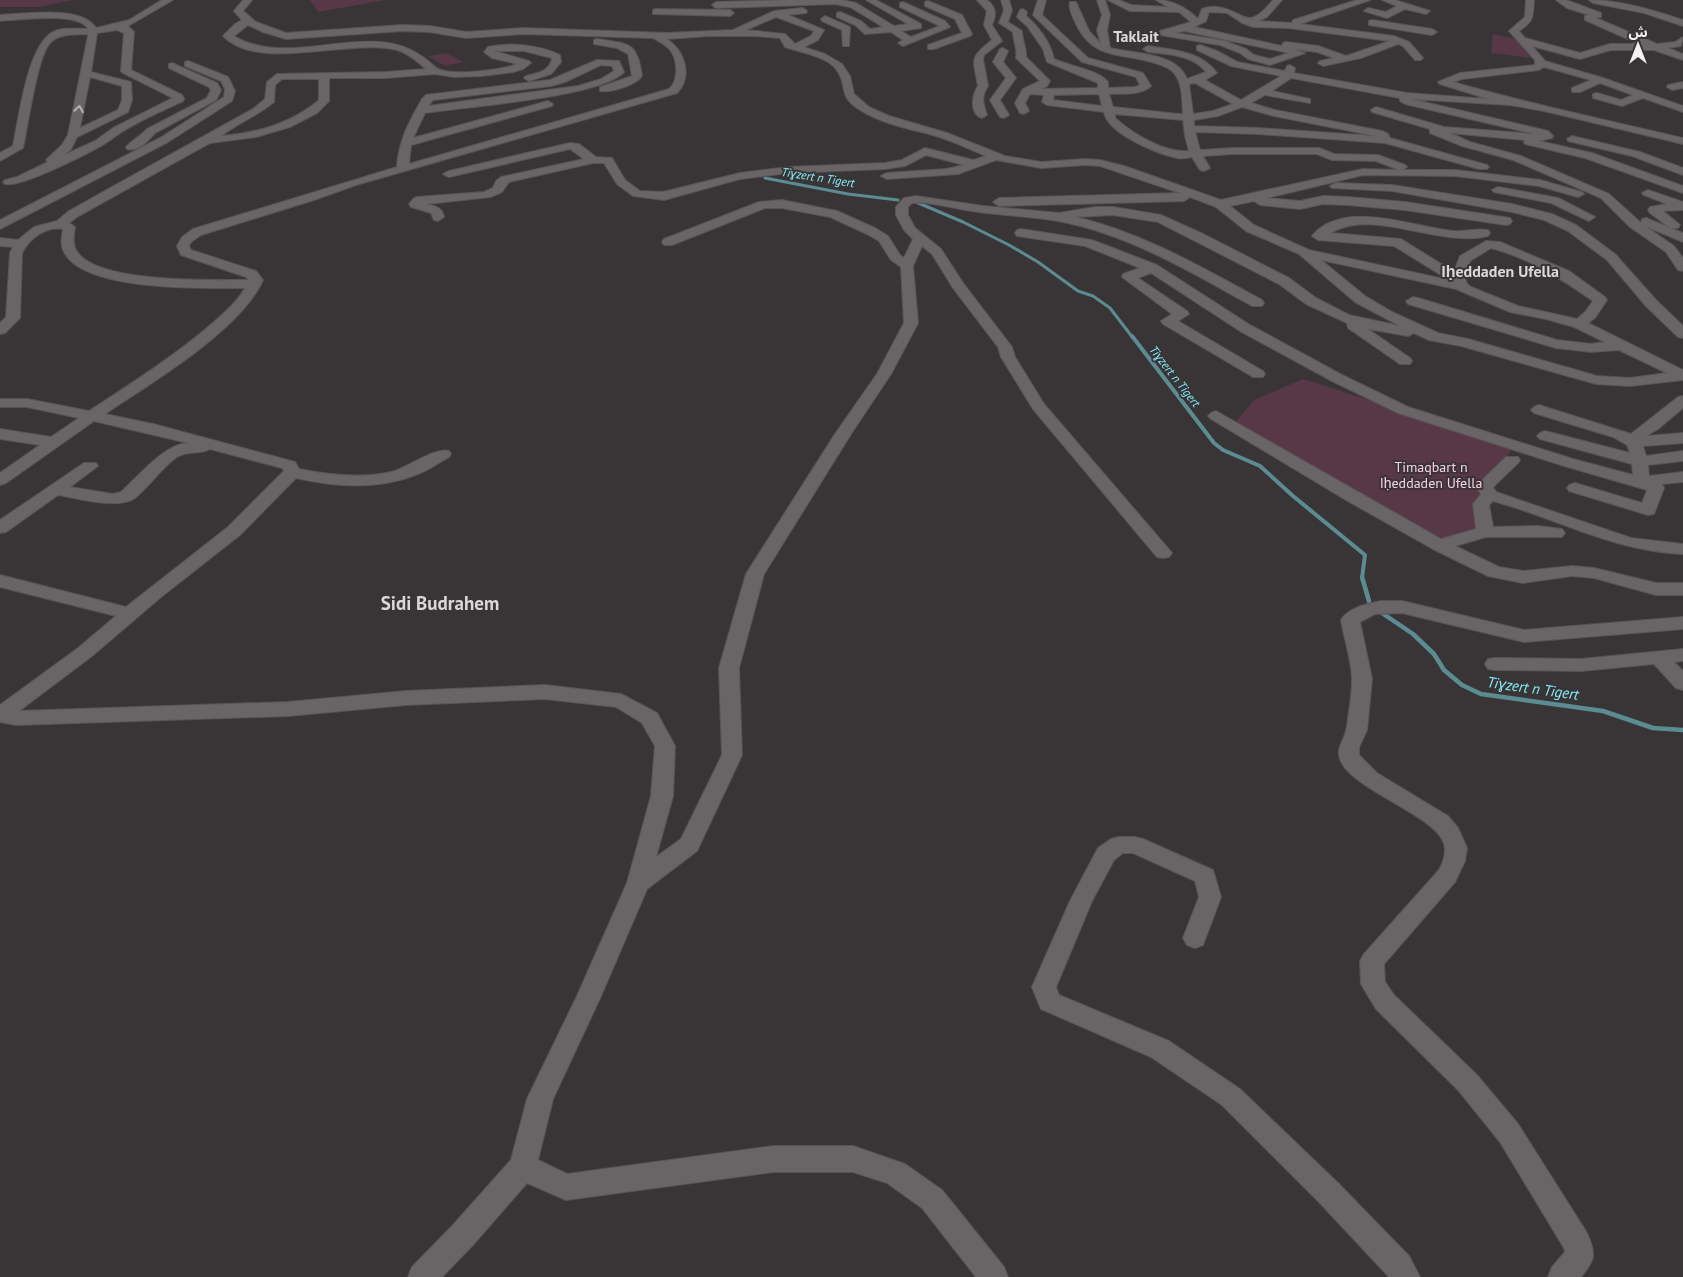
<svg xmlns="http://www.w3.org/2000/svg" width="1683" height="1277" font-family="'PT Sans','Noto Sans Arabic',sans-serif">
<rect width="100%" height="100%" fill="#393537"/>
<g fill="#583746">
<path d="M0 0H72L39 7H0Z"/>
<path d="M310 0H385L318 12Z"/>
<path d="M1493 34 1516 39 1532 58 1491 53Z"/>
<path d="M446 53 463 62 445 66 428 56Z"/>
<path d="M1303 379 1514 446 1475 503 1480 532 1440 539 1234 424 1254 400Z"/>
</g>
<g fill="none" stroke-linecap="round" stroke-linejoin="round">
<g stroke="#5b8c92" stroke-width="3">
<path d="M765 178 848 194 898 200"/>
<path d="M916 202 963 222 1009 245 1038 262 1078 291 1093 296 1110 308 1133 338"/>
</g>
<path stroke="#5b8c92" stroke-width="4" d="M1132 336 1214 443 1223 450 1260 466 1293 496 1365 555 1362 578"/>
<g stroke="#5b8c92" stroke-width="4.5">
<path d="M1362 577 1369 601"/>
<path d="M1379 611 1413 634 1434 654 1444 670 1462 685 1481 694 1603 711 1653 728 1683 730"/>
</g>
<defs>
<g id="minor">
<path d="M162 0H173L128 26 134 32 131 70 182 95 184 99 183 101C162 111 140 120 120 133 114 137 108 142 101 146 85 155 20 188 5 184L3 182 5 180 17 177 48 162 46 160 48 158 62 145 68 135 88 36V34C76 35 60 33 51 42 37 55 28 127 23 148L0 161V153L13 146C19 118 27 46 53 32 62 27 77 29 88 29 79 11 18 20 0 21V15C24 14 82 5 96 28L129 20ZM117 30 124 33 121 71 123 73 173 98 113 128 95 141 64 155 71 149 77 137 128 112 132 100 131 82 91 72 97 33ZM90 77 122 86V100L118 110 80 128Z"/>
<path d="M243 0H252L243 11 256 22 286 33 402 25 430 26 466 32 524 28 667 33 733 30 774 11 803 8 807 11 806 13 788 15 824 30 818 40 804 47 825 54 842 64 850 76 854 94 869 107 889 116 947 133 1005 156 1041 162 1085 159 1100 160 1124 166 1221 200 1363 169 1399 170 1376 161 1332 160 1317 154H1232L1203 156 1210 168 1204 171 1200 170 1192 157C1187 158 1182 159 1177 158 1157 154 1107 133 1104 112L1047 105 1042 102 1044 95 1030 94 1025 103 1029 111 1024 114 1020 113 1015 103 1023 89 1040 81 1016 58C1018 49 1013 41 1013 32L999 23 1004 10 1001 0H1009L1012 10 1008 22 1022 31C1022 40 1027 49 1026 57L1050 81 1047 86 1041 89 1098 88V83L1047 62 1043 49 1027 26 1017 17 1020 10 1023 9 1027 12 1026 16C1038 26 1051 43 1054 59 1069 66 1099 70 1108 82V88L1135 87 1140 85 1136 77 1082 62 1033 15 1038 0H1046L1042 15 1088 58 1143 73 1151 86C1140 96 1123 93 1109 94L1113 107 1179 114H1183C1182 102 1183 83 1174 73 1170 68 1163 66 1158 64 1124 52 1094 62 1076 24 1073 17 1068 9 1070 2H1076L1089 31 1101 44 1097 30 1102 15 1097 0H1105L1110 15 1107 30 1110 48C1133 54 1177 52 1187 79L1206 72C1193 55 1168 54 1148 52L1143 49 1148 46C1173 50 1201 51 1217 73L1205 80 1241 100 1281 76 1231 66 1197 50V46L1200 45 1217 51 1237 62 1285 71 1287 66 1290 65 1295 68 1294 73 1407 93 1488 99 1440 84 1438 82 1460 73 1535 65V60L1509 31 1525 17 1526 0H1534C1533 17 1534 21 1519 31L1525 38 1580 53 1610 44H1639L1585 20V16L1589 15 1567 8 1556 0H1566L1601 13V17L1596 18 1657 44 1675 42 1683 37 1681 46 1668 48 1683 54V60L1654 50H1611L1580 59 1532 46 1545 61 1603 78 1683 106V112L1643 98 1622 106 1593 98V94L1597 93 1621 100 1633 95 1600 83 1580 92H1572V88L1591 80 1544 67 1539 70 1462 79 1453 82C1529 104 1606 120 1683 138V144L1544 111 1510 105 1411 99 1548 131 1553 136 1552 138 1539 141 1592 153 1683 186V193L1585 158 1525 144 1524 142 1525 140 1450 133 1470 142 1521 156 1609 194 1641 223 1642 219 1646 218 1683 233V242L1645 226 1674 246 1683 258V271L1678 270 1666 252 1630 227 1601 198 1513 160 1462 146 1430 133V129L1372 112 1371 110 1376 107 1444 127 1535 134 1405 104 1400 101V98L1291 78 1272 91 1310 99V103L1265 95 1251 103 1275 110 1382 131 1388 134 1390 138 1487 165 1489 167 1487 169H1479L1385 143 1258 134 1195 132 1200 150 1232 148H1319L1334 154 1378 155 1405 165 1407 167 1402 170H1455L1540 180 1582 192 1584 194 1578 197 1539 186 1455 176 1363 175 1267 198 1300 201 1323 196 1348 197 1405 202 1510 218 1512 221 1510 224 1506 225 1405 210 1348 205 1323 204 1300 209 1260 205 1254 201 1230 206 1254 225 1309 250 1449 280 1394 246 1318 240 1312 236C1343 198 1413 227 1453 231 1465 232 1477 228 1488 230L1490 233 1488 236C1440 248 1371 207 1331 233L1401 239 1454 272 1460 256 1486 241 1500 242 1569 271 1605 297 1607 300 1595 318 1588 323 1683 370V380L1630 386 1596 384 1461 346 1429 340 1414 333 1408 336 1368 329 1410 358 1412 361 1410 364H1400L1348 328 1347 323 1306 304 1279 284 1158 222 1113 215 1076 217C1143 233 1203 268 1262 300L1264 303 1262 306H1252C1191 272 1128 234 1058 221 1032 216 1005 216 979 212 957 210 934 201 912 203L908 207V215L915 228 941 249 963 283 1012 347 1015 357 1044 404 1172 553 1169 557 1163 558 1157 557 1033 409 1001 357 998 347 953 288 932 254 922 246 913 266 918 323 891 374 851 434 764 574 739 668 742 755 697 851 647 889 601 996 553 1099 538 1160 567 1174 774 1146H853L905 1164 942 1190 1004 1267 1008 1277H976L922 1208 887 1183 853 1172H774L566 1200 527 1183 473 1245 442 1277H408L412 1267 453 1225 511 1160 527 1099 577 996 627 883 651 796 655 746 642 723 616 707 545 699 406 705 288 716 16 725 0 722V705L78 648 116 616 0 587V575L126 607 228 527 284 471 282 468 210 449C200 455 188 450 177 457 161 468 150 486 135 498 119 510 77 498 58 495L6 532 0 533V520L84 463H96L98 466 70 487 113 494 121 492C139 476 164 444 188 443L94 421 6 483 0 485V473L40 445 0 439V429L51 437 79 418 27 407H0V399H27L89 411C132 383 176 355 214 322 225 312 238 301 245 288 205 288 84 292 64 252 60 245 62 237 63 229 46 226 30 238 22 253L20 318 5 333 0 334V323L6 317 10 253 13 247 0 246V238L18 240 34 227 57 221 69 211 110 188 253 109 265 99 267 82 277 74 386 72 426 69C418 62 408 53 397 50 349 38 259 73 223 36L235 24 242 20 234 11ZM776 17 814 31 811 36 795 44 785 34 746 30ZM248 25 263 32 286 39 402 31 430 32 466 38 524 34 653 38C659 41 666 45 670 50 678 60 679 80 669 89L409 164 411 145 552 106 553 104 548 101 413 138 425 113C463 107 602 97 624 72L619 61 597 60 550 80 426 95 422 99C410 120 398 142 397 167L193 229 182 237 177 246 181 255 246 277 249 280C214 280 94 284 76 250 72 243 74 234 75 227L69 223 77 217 210 143 256 137 290 127 317 113 329 101V78H386L435 74 454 77 482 76 513 72 523 69 531 63 529 61 494 51H524L552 58C550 72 537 73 526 76L524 78 529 81 551 74 561 62 560 55C539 45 511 42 488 47L484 52 492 58 517 64C503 70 452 76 438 69 433 66 428 60 423 57 410 48 396 43 380 42 333 38 277 62 234 36ZM708 36H756L780 38 785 47C799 52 826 56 836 69 849 85 836 95 860 110 882 124 911 129 936 136 953 141 969 149 986 156L973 160 925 148 902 160 885 163 788 167 740 173 663 192 640 191 625 180 612 158 596 157 579 144 570 143 449 171 443 174 449 177 570 149 584 159 501 177 496 181 493 188 484 192 417 197 413 199 409 204 411 207 431 213 434 220 438 221 444 217C442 207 436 207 427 204L490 197 502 192 509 182 593 163H604L617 184 633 196 664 200 740 179 788 173 885 169 905 166 926 155 964 165 946 169 887 173 881 176 887 179 958 174 996 160 1041 168 1085 165 1100 166 1180 193 999 198 993 202 999 206 1184 201 1190 197 1216 207 1246 231 1299 254 1355 302 1400 326 1349 315 1316 298 1289 278 1203 234 1161 215 1113 207H1095L1059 213 983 206 916 196 904 198 896 207V215L904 230 913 239 904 258 900 255 888 236 875 228 837 211 782 200 759 202 664 239 662 242 664 245H672L765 208H782L830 217 867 234 879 241 891 260 901 267 904 323 877 374 835 434 746 574 719 668 722 755 681 839 656 857 673 796 675 746 657 713 621 694 545 685 406 691 288 702 19 711 92 656 161 597 240 535 296 478C335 487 379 490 418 474 429 470 438 463 449 457L451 454 449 451C434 447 408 468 391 472 361 479 329 475 299 469L295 462 153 424 105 414C151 383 241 330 263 280L256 271 191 250 189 246 191 242 201 235 314 200 356 185 677 93C693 77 685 51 667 39ZM601 65 612 66 614 71 601 79 578 86 428 106 433 100 551 86 565 82ZM282 79H319V100C291 124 257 133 221 136 238 123 257 116 274 102L275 85ZM1195 83 1233 104 1213 111 1193 114 1189 84ZM1099 94 1102 106 1053 100 1054 95ZM1242 107 1274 116 1376 136 1258 128 1194 126V120L1218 116ZM1115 114 1183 120 1185 136 1189 151C1164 153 1133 134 1115 118ZM1491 248C1529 258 1562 279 1593 301L1585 312 1577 319 1518 306 1471 287C1461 281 1467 271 1470 261ZM1321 260 1456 289 1510 312 1546 319 1574 327 1605 342 1591 344 1557 340 1418 298 1413 297 1406 301 1408 304 1556 348 1591 352 1619 350 1667 373 1630 378 1597 376 1468 339 1438 333 1392 312 1365 296Z"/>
<path d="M788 0H842L856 3 894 26 908 24 866 0H876L921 24V28L901 31 911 37 940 26 900 7V3L903 2 945 21 950 27 903 46 898 43 903 40 891 32 865 34 855 25 837 17V13L840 12 861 21 870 29 883 27 850 7 835 4 716 8 712 5 716 2Z"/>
<path d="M977 0H987C996 7 997 14 992 25L1002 41 984 55 983 59 988 86C981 96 983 104 987 115L982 118C969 114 972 95 978 86 973 58 969 58 992 40L984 25 987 11Z"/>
<path d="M1108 0H1119L1131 5 1168 7 1156 0C1172 0 1186 7 1198 19L1202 9C1223 0 1242 20 1251 18 1261 15 1267 7 1273 0H1282L1267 17 1258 21 1292 23 1293 20 1357 0H1370L1300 24 1394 36 1409 42 1423 58 1421 60H1415L1403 46 1398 44 1361 58 1323 66 1318 63 1320 61 1334 58 1317 52 1293 49 1305 53 1270 65 1248 59 1240 53 1220 45 1160 35V31L1191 22 1179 12 1130 11ZM1209 12 1227 13 1242 23 1253 27 1288 28 1390 41 1346 56 1318 46 1286 42 1283 43 1282 46 1194 27 1206 21ZM1184 31 1289 53 1270 59 1254 55 1246 49 1225 41 1176 33Z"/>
<path d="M1382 0H1395L1430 11 1426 14 1405 9 1387 18 1364 11 1368 8 1386 12 1397 6Z"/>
<path d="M1589 0C1621 0 1652 10 1683 20V26L1644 13 1593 3Z"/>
<path d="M928 1 962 15 972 34 970 36 934 49H928V45L962 33 955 19 925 6V2Z"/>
<path d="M656 9 730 10 734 13 730 16 653 14V10Z"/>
<path d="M825 16 850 27 849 46H843L842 30 822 21 821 19Z"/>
<path d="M1372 20 1432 29 1437 32 1432 35 1369 25V21Z"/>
<path d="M597 39C629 44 637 41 642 76 636 85 611 93 600 91V87L632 76 628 54 617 48 594 44V40Z"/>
<path d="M1003 48 1008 51 1003 62 1016 78 1000 100 1009 115 1004 118 1000 117 990 100 1006 78 993 62 1000 49Z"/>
<path d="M188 61 228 77 235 91 232 101 168 142 0 229V220L160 138 224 97 225 89 221 81 185 66V62Z"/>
<path d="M172 63 217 83 221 90 216 100 155 133C148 141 138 152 127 149L126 147C132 140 141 136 147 129L207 98 211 90 209 87 169 68V64Z"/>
<path d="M1683 82V88L1672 90 1667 87 1668 85Z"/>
<path d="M1572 136 1640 152 1683 168V175L1632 156 1568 141 1567 139Z"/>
<path d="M1336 183 1392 185 1512 204 1552 214 1576 225 1615 254 1656 300 1683 326V338L1678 337 1646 306 1607 260 1568 231 1544 220 1512 212 1392 191 1332 188 1330 186Z"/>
<path d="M1498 187 1558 198 1595 217 1589 221 1551 203 1494 192 1492 190Z"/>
<path d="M1648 190 1683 202V210L1663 211 1680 225 1678 228H1670L1650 213 1648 210 1650 207 1667 204 1644 195 1642 193Z"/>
<path d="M1021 229 1092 240 1157 265 1250 325 1342 375 1408 407 1573 459 1633 475 1632 464 1540 439 1537 436 1540 433 1545 431 1630 453 1627 445 1613 437 1534 413 1531 410 1534 407 1539 405 1631 434 1678 397 1683 396V408L1658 429 1646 436 1683 433V443L1643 446 1646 456 1683 451V461L1648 465 1649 476 1683 472V482L1662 484 1664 488 1654 514 1648 515 1569 491 1567 488 1569 485 1575 483 1642 503 1647 490 1561 465 1398 413 1332 381 1240 331 1151 273 1138 278 1187 311 1189 314 1178 321 1263 371 1265 374 1263 377H1253L1163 324 1161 321 1172 314 1122 277 1123 274 1140 268 1085 246 1017 236 1015 233 1017 230Z"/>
<path d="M1216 411 1441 539 1476 529 1473 504 1481 494 1476 486 1506 457H1518L1520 460 1518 463 1493 487 1496 492 1631 538 1683 544V554C1612 551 1559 519 1493 501L1489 505 1493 527 1538 526 1562 529 1565 533 1562 537H1486L1455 546 1499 567 1523 571 1572 566 1594 568 1656 583H1683V595H1656L1594 578 1572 576 1523 583 1488 576 1433 549 1346 500 1211 419 1208 416 1211 413Z"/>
<path d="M1381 601H1402L1524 630 1683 617V629L1524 642 1402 613 1375 614 1360 622 1372 679 1367 730 1359 747V755L1377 773 1448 816 1458 828 1467 848 1465 861 1455 882 1384 964 1385 982 1394 995 1477 1075 1518 1124 1587 1233C1596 1254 1596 1259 1581 1277H1548L1552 1267 1565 1252 1564 1248 1500 1142 1459 1091 1376 1009 1361 984 1360 961 1364 954 1439 870C1444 861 1447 850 1443 841 1433 817 1365 793 1345 768 1331 749 1345 743 1347 726 1349 711 1352 695 1352 680 1352 661 1344 639 1341 620 1349 607 1367 604 1381 601Z"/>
<path d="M1683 649V661L1674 662 1683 671V690L1676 688 1654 664 1581 671 1495 670 1488 669 1485 664 1488 659 1495 658 1581 659Z"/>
<path d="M1119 837H1135L1143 839 1213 870 1221 897 1203 945 1195 948 1187 945 1183 938 1199 897 1195 881 1133 853H1123L1114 860 1092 901 1056 987 1059 995 1169 1041 1240 1089 1338 1183 1409 1256 1420 1277H1389L1318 1201 1222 1105 1151 1057 1041 1009 1032 987 1070 901 1098 848 1111 839Z"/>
</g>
</defs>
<use href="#minor" stroke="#575455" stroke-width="2"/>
<use href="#minor" fill="#696466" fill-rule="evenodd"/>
</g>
<defs><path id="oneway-chevron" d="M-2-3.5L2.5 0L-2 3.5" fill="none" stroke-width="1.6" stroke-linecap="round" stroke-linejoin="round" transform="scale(1.25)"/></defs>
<use stroke="#b5b2b3" href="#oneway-chevron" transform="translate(79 109) rotate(-81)"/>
<g text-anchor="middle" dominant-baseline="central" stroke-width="4" stroke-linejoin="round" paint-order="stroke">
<g font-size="12" font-style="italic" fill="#83ecf9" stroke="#393537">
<text transform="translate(818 177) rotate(9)">Tiɣzert n Tigert</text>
<text transform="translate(1175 376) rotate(52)">Tiɣzert n Tigert</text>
</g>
<g font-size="14" fill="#fecfe3" stroke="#393537">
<text x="1431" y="467">Timaqbart n<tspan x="1431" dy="16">Iḥeddaden Ufella</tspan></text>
</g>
<g font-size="15" font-style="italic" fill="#83ecf9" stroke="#393537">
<text transform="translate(1533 688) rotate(8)">Tiɣzert n Tigert</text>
</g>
<g font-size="16" font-weight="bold" fill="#dcd7d9" stroke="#393537">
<text x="1136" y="36">Taklait</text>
<text x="1500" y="271">Iḥeddaden Ufella</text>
</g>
<g font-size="19" font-weight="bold" fill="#dcd7d9" stroke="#393537">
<text x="440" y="603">Sidi Budrahem</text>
</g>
</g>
<g transform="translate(1638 45)" stroke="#393537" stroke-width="4" paint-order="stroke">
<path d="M0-4L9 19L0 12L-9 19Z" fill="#f4f1f2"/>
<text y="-8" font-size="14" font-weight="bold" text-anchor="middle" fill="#f4f1f2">ش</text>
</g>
</svg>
